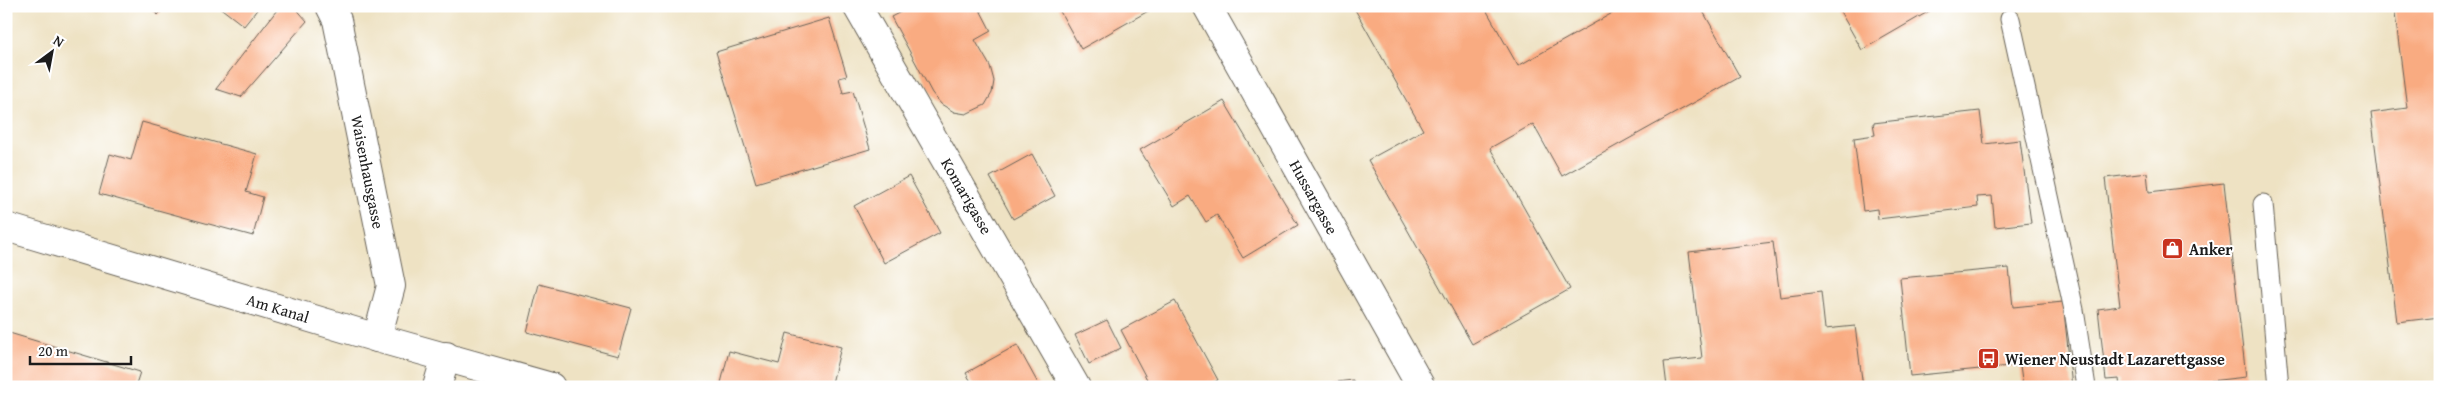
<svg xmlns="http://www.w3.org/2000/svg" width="2446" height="393" font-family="'Gentium Book Plus',serif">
<rect width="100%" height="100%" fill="#fff"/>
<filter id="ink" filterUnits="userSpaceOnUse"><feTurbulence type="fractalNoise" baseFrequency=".02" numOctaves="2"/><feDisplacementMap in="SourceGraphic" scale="10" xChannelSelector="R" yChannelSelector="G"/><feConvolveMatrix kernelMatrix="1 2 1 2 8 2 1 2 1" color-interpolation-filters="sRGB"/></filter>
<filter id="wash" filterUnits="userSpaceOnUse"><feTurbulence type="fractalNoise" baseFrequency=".0096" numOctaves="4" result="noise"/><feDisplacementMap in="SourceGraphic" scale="20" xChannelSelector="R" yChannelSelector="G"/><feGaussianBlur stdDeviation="1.12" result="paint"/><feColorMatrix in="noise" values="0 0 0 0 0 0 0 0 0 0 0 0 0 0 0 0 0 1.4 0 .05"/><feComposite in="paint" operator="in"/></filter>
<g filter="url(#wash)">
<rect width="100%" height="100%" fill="#eee2c3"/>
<g id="blocks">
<g fill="#f9ab81">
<path d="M147 6H166L158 15Z"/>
<path d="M218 6H260L244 26Z"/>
<path d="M280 6H294L307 21 241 97 216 89Z"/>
<path d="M912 6H978L991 31 975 40 990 66 994 81 992 93 985 105 966 114 954 112 941 104 932 93 891 17Z"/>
<path d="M1057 6H1157L1081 49Z"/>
<path d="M1353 6H1484L1518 66 1625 6H1700L1740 77 1562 176 1533 124 1490 148 1570 289 1472 344 1368 160 1423 130Z"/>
<path d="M1837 6H1938L1862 50Z"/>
<path d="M2394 6H2440V317L2397 322 2371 113 2407 108Z"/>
<path d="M829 18 847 76 839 78 843 93 853 91 870 149 756 183 716 52Z"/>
<path d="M1224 101 1298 225 1243 258 1217 215 1206 222 1190 196 1174 206 1140 150Z"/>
<path d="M1980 111 1984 144 2020 140 2031 223 1995 227 1992 196 1977 197 1978 207 1878 219 1877 209 1863 211 1854 138 1875 135 1873 123Z"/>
<path d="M142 122 257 154 246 192 263 197 253 236 99 194 110 154 131 160Z"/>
<path d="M1032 154 1055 196 1013 219 990 177Z"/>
<path d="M2147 173 2149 192 2224 183 2246 377 2201 382V387H2120L2119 379 2106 380 2098 309 2120 306 2105 178Z"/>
<path d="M909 176 940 233 884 263 854 206Z"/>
<path d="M1773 242 1780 297 1821 292 1825 329 1855 326 1863 387H1835L1834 384 1815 387H1667L1664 362 1702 358 1689 252Z"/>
<path d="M2009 268 2013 307 2063 302 2072 387H2023L2020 365 1910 376 1900 278Z"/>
<path d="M539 284 631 308 618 356 527 332Z"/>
<path d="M1175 301 1218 380 1205 387H1151L1121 330Z"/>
<path d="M1107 320 1121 348 1089 364 1075 335Z"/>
<path d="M6 332 140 372 135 387H6Z"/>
<path d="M787 333 841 347 831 387H720L729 351 779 364Z"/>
<path d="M1017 345 1040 387H974L966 373Z"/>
<path d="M1353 380V387H1305V386Z"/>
</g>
</g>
</g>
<g filter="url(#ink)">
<use href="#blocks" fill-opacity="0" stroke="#666156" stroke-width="1"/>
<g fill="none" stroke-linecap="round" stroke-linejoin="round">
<defs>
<g id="service">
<path d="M2010 19 2074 310 2086 387"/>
<path d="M2263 204 2279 387"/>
</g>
<g id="minor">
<path d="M330 6 337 20 391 286 377 338"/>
<path d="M857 6 1076 387"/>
<path d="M1207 6 1421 387"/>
<path d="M6 227 377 338 551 387"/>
<path d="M437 387 446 356"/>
</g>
</defs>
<use href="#service" stroke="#666156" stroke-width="21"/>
<use href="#minor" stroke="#666156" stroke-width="30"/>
<use href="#service" stroke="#fff" stroke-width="19"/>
<use href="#minor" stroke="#fff" stroke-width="28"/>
</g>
</g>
<defs>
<symbol id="shop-square" viewBox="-11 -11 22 22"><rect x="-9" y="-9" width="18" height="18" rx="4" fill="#c8321e" stroke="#fff"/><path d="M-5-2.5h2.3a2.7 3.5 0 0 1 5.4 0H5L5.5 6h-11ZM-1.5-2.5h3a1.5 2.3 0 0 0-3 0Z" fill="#fff"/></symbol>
<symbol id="bus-square" viewBox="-11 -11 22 22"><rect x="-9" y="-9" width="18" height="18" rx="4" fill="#c8321e" stroke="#fff"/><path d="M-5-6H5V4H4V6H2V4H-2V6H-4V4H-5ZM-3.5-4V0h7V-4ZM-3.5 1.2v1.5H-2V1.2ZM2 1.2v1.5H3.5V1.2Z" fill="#fff"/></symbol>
</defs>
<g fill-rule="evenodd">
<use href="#shop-square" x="2160" y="236" width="25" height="25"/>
<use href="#bus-square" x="1976" y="346" width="25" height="25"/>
</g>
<g text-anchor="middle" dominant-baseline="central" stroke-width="4" stroke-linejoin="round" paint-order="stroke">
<g font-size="16" fill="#1c1c1c" stroke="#fff">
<text transform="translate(368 172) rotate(79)">Waisenhausgasse</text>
<text transform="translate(967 196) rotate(60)">Komarigasse</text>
<text transform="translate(1314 197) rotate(61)">Hussargasse</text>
<text transform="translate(278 308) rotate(17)">Am Kanal</text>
</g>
<g font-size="16" font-weight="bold" fill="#1c1c1c" stroke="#fff" text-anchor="start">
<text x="2189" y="249">Anker</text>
<text x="2005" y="359">Wiener Neustadt Lazarettgasse</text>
</g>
</g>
<rect width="2446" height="393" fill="none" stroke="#fff" stroke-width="25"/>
<g transform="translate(52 52) rotate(32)" stroke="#ffffff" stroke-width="4" paint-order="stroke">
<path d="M0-4L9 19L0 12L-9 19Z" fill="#1c1c1c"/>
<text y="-8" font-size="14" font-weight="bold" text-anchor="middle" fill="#1c1c1c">N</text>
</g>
<path d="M30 356v8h101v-8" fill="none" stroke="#1c1c1c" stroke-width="2.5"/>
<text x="38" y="356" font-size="15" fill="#1c1c1c" stroke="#ffffff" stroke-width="4" paint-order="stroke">20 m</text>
</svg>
